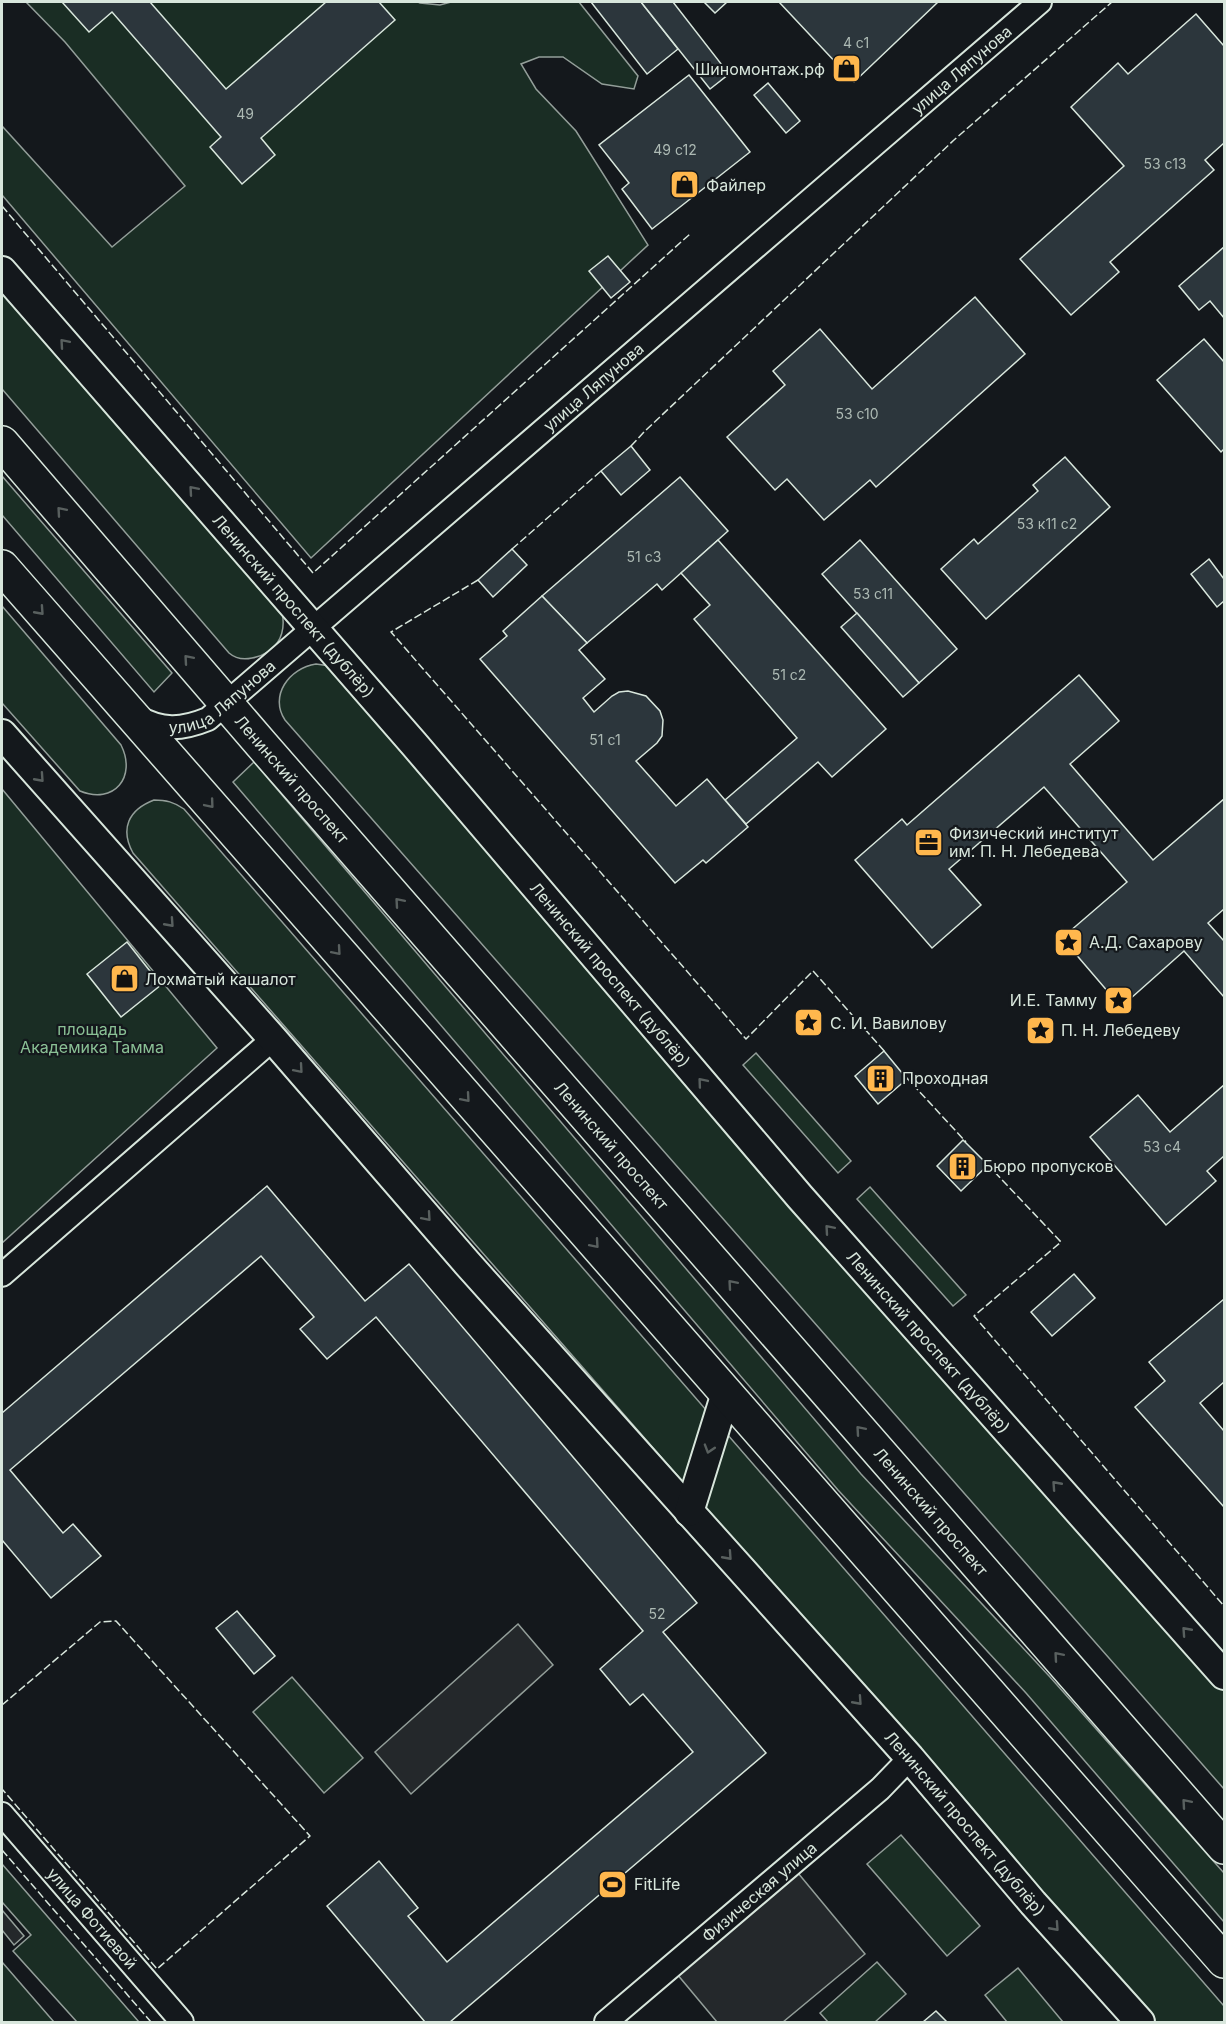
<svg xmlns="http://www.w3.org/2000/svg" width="1226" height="2024" font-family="Inter,sans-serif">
<rect width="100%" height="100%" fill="#14181c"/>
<g fill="#1a2d24" stroke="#939e99" stroke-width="1.5">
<path d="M26 2H418L420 3 440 5 451 2H579L638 76 634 89 602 84 563 57H539L521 64 536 89 576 131 648 245 311 558 2 195V126L112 247 185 186 65 42Z"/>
<path d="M2 290 282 612C287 636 275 654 252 658 243 660 236 659 229 653L2 389Z"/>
<path d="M2 476 172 673 154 692 2 515Z"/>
<path d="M2 606 121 745C137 777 114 805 80 791L2 703Z"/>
<path d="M316 664 330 666 1224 1688V1789L285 720C269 696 289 668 316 664Z"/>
<path d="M254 762 861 1474 1050 1677 1224 1873V1922L1026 1693 838 1490 233 782Z"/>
<path d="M2 789 217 1048 2 1243Z"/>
<path d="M154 800C166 800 174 802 184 809L1224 2006V2022H1155L133 853C120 829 128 810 154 800Z"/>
<path d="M756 1053 851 1161 838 1173 743 1065Z"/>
<path d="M870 1187 966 1295 953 1306 857 1199Z"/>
<path d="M292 1677 363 1758 324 1793 253 1712Z"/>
<path d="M901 1835 980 1926 947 1956 867 1864Z"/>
<path d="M2 1864 139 2022H77L13 1951 31 1935 2 1902Z"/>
<path d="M2 1962 54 2022H2Z"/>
<path d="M877 1962 906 1994 875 2022H828L820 2013Z"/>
<path d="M1018 1968 1063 2022H1007L985 1995Z"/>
</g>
<g fill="#24282b" stroke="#939e99" stroke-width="1.5">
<path d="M518 1624 553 1665 411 1794 375 1752Z"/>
<path d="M798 1873 865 1954 783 2022H717L677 1974Z"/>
<path d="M2 1910 24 1936 14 1945 2 1930Z"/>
</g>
<g fill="#2c363c" stroke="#d8e6dc" stroke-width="1.5">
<path d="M62 2H150L226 89 326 2H379L395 20 261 138 275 155 242 184 210 147 221 137 112 12 89 32Z"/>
<path d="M591 2H641L678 49 647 74Z"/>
<path d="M641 2H673L729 74 710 89Z"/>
<path d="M704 2H727L715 13Z"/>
<path d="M779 2H938L854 82Z"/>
<path d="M1196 14 1224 46V143L1205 160 1214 170 1110 262 1119 272 1071 315 1020 259 1124 166 1071 107 1118 63 1128 74Z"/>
<path d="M689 75 750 152 652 229 622 189 629 183 599 145Z"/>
<path d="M768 83 800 121 786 133 754 95Z"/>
<path d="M1224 247V318L1210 301 1199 310 1179 286Z"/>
<path d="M608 256 630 282 611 298 589 271Z"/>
<path d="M975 297 1025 354 876 487 870 480 824 520 787 479 775 490 727 437 785 385 773 371 820 329 872 389Z"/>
<path d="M1204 339 1224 362V449L1221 452 1157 380Z"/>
<path d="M631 446 650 470 621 495 601 471Z"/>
<path d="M1065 457 1110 507 986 619 941 569 974 539 978 544 1038 491 1033 485Z"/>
<path d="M680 477 728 531 662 590 657 584 587 643 542 596Z"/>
<path d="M718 540 886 729 832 777 818 762 746 824 725 800 797 738 694 619 710 605 681 573Z"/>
<path d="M860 540 957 649 919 683 822 574Z"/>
<path d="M512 549 527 565 493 597 478 580Z"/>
<path d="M1209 559 1224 579V601L1217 607 1191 574Z"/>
<path d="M542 596 587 643 579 650 605 679 583 698 594 712 612 696 619 692 628 691 646 696 660 711 663 720 662 736 657 743 636 761 676 806 707 779 748 827 706 863 703 860 675 883 480 659 507 636 503 631Z"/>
<path d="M857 613 919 683 903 697 841 627Z"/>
<path d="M1079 675 1119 721 1070 764 1153 860 1224 799V909L1208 923 1224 941V997L1184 951 1121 1007 1062 938 1127 882 1044 787 949 869 981 905 932 948 855 860 902 819 907 825Z"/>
<path d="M127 942 161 985 121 1017 87 974Z"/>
<path d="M884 1051 907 1079 878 1104 855 1076Z"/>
<path d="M1224 1085V1156L1207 1171 1216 1181 1166 1225 1090 1137 1138 1095 1170 1132Z"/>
<path d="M963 1140 988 1165 961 1191 937 1166Z"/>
<path d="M267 1186 365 1301 409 1264 697 1603 663 1632 766 1753 450 2022H425L327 1906 379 1861 418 1908 408 1916 447 1962 693 1752 643 1694 630 1705 600 1669 643 1631 376 1317 327 1359 300 1329 314 1317 261 1256 10 1470 63 1533 73 1524 101 1556 51 1598 2 1540V1413Z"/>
<path d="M1074 1274 1095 1298 1052 1336 1031 1312Z"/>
<path d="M1224 1299V1382L1200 1403 1224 1431V1507L1135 1407 1165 1381 1149 1362Z"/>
<path d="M237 1611 275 1656 254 1674 216 1628Z"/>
<path d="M936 2011 947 2022H923Z"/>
</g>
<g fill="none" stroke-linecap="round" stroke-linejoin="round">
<defs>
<g id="minor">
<path id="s1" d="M136 716C162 731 181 730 208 719L1040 2"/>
<path d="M2 1275 273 1039"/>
<path id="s2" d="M2 1814 182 2022"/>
<path id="s3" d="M606 2022 880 1789 910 1758"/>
</g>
<g id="tertiary">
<path id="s4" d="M2 271 414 744 800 1197 1224 1675"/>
<path id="s5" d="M2 734 273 1039 467 1263 910 1758 1033 1903 1140 2022"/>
<path d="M689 1512 726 1393"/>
</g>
<g id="primary">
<path id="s6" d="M2 443 262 745 1224 1847"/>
<path d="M2 567 1224 1961"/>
</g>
</defs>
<use href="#minor" stroke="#d8e6dc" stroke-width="26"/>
<use href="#tertiary" stroke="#d8e6dc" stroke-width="32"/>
<use href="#primary" stroke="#d8e6dc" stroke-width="36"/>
<use href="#minor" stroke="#14181c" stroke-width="22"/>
<use href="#tertiary" stroke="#14181c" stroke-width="28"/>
<use href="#primary" stroke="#14181c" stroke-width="33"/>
<g stroke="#d8e6dc" stroke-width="1.5" stroke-dasharray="8 3" stroke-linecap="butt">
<path d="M2 206 313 573 690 234"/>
<path d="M631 446 645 431 954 140 1112 2"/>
<path d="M512 549 601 471"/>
<path d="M478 580 391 632 746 1039 813 971 886 1053"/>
<path d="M905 1076 966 1142"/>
<path d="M987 1164 1061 1242 974 1316 1224 1606"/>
<path d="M2 1705 100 1622 116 1621 310 1836 157 1969 2 1789"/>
<path d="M2 1850 151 2022"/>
</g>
</g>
<defs><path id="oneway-chevron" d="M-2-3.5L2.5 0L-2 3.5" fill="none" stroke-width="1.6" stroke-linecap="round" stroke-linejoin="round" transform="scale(1.5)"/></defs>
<g stroke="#59605f">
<use href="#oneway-chevron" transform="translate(64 343) rotate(-131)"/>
<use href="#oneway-chevron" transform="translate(193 490) rotate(-131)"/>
<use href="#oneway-chevron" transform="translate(61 511) rotate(-131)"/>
<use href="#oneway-chevron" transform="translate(40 611) rotate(48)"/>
<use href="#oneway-chevron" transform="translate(188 659) rotate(-131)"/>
<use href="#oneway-chevron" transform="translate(40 778) rotate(48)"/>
<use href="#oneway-chevron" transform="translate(210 804) rotate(50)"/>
<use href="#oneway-chevron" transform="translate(399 902) rotate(-131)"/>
<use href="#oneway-chevron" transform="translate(170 923) rotate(48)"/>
<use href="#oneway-chevron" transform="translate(337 951) rotate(49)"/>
<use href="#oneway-chevron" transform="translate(299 1069) rotate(49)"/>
<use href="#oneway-chevron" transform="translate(702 1082) rotate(-130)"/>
<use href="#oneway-chevron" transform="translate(466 1098) rotate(49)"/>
<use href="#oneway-chevron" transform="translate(427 1217) rotate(49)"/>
<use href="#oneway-chevron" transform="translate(829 1229) rotate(-131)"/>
<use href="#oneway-chevron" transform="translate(595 1244) rotate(49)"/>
<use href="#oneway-chevron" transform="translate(732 1284) rotate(-131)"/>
<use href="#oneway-chevron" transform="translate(860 1430) rotate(-131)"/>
<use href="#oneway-chevron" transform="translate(709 1449) rotate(107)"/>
<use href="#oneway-chevron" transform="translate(1056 1485) rotate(-132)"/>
<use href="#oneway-chevron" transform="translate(728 1556) rotate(48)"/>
<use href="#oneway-chevron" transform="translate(1186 1631) rotate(-132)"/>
<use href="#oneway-chevron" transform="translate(1058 1656) rotate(-131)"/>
<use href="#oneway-chevron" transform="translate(858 1701) rotate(48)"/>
<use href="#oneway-chevron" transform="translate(1186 1803) rotate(-131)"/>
<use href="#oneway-chevron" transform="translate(1055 1927) rotate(48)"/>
</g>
<defs>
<symbol id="shop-square" viewBox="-11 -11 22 22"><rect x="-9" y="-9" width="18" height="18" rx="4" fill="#ffb74d" stroke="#14181c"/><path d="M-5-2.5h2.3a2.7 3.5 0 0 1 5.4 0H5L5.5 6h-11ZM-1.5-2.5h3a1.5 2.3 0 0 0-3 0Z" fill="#111"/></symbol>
<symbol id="office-square" viewBox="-11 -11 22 22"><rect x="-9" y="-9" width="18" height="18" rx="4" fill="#ffb74d" stroke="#14181c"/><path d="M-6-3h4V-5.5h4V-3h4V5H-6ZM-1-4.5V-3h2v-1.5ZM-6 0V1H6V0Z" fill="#111"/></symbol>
<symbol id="sight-square" viewBox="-11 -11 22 22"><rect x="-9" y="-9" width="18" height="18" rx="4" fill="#ffb74d" stroke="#14181c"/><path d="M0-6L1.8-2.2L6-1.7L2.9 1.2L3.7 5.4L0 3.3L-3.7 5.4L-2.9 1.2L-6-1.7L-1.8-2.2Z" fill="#111"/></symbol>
<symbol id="building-square" viewBox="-11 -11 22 22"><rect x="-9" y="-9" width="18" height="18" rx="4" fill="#ffb74d" stroke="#14181c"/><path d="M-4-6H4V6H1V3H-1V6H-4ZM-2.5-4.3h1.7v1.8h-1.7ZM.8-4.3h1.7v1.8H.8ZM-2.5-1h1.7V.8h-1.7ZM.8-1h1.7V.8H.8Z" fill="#111"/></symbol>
<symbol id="stadium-square" viewBox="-11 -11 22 22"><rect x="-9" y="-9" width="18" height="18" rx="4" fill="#ffb74d" stroke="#14181c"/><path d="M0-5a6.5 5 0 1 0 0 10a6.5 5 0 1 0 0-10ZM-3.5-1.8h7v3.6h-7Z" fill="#111"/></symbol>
</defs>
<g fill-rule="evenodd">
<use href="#shop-square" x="830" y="52" width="33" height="33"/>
<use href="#shop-square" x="668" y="168" width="33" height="33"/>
<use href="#office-square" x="912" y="826" width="33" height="33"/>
<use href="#sight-square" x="1052" y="926" width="33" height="33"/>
<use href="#shop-square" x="108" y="962" width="33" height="33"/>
<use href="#sight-square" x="1102" y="984" width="33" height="33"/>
<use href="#sight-square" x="792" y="1006" width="33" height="33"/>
<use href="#sight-square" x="1024" y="1014" width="33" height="33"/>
<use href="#building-square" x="864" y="1062" width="33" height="33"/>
<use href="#building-square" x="946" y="1150" width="33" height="33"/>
<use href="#stadium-square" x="596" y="1868" width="33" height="33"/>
</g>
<g text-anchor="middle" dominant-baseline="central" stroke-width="4.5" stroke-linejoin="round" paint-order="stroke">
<g font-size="14" fill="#adbab4">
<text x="856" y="42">4 с1</text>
<text x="245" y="113">49</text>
<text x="675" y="149">49 с12</text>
<text x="1165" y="163">53 с13</text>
<text x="857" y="413">53 с10</text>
<text x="1047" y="523">53 к11 с2</text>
<text x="644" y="556">51 с3</text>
<text x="873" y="593">53 с11</text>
<text x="789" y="674">51 с2</text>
<text x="605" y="739">51 с1</text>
<text x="1162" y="1146">53 с4</text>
<text x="657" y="1613">52</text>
</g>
<g font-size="16" fill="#d8e6dc" stroke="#14181c" text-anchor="start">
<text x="825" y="69" text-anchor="end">Шиномонтаж.рф</text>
<text x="706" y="185">Файлер</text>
<text x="949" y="833">Физический институт<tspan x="949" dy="18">им. П. Н. Лебедева</tspan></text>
<text x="1089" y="942">А.Д. Сахарову</text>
<text x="145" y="979">Лохматый кашалот</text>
<text x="1097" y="1000" text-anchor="end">И.Е. Тамму</text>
<text x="830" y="1023">С. И. Вавилову</text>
<text x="1061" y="1030">П. Н. Лебедеву</text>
<text x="902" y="1078">Проходная</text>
<text x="983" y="1166">Бюро пропусков</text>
<text x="634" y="1884">FitLife</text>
</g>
<g font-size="16" fill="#d8e6dc" stroke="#14181c">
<text stroke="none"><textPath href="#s1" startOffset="1070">улица Ляпунова</textPath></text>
<text stroke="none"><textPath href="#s1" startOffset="584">улица Ляпунова</textPath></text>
<text stroke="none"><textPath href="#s4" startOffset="444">Ленинский проспект (дублёр)</textPath></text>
<text stroke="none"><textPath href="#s1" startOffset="98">улица Ляпунова</textPath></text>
<text stroke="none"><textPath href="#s6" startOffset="444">Ленинский проспект</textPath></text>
<text stroke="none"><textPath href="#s4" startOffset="930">Ленинский проспект (дублёр)</textPath></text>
<text stroke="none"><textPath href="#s6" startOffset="930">Ленинский проспект</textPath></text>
<text stroke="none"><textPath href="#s4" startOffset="1416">Ленинский проспект (дублёр)</textPath></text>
<text stroke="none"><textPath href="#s6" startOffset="1416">Ленинский проспект</textPath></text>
<text stroke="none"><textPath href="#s5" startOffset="1454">Ленинский проспект (дублёр)</textPath></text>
<text stroke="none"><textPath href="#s3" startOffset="201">Физическая улица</textPath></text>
<text stroke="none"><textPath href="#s2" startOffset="138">улица Фотиевой</textPath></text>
</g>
<g font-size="16" fill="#8ac095" stroke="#14181c">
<text x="92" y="1029">площадь<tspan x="92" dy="18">Академика Тамма</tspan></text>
</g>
</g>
<rect width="1226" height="2024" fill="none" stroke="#d8e6dc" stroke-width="6"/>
</svg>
